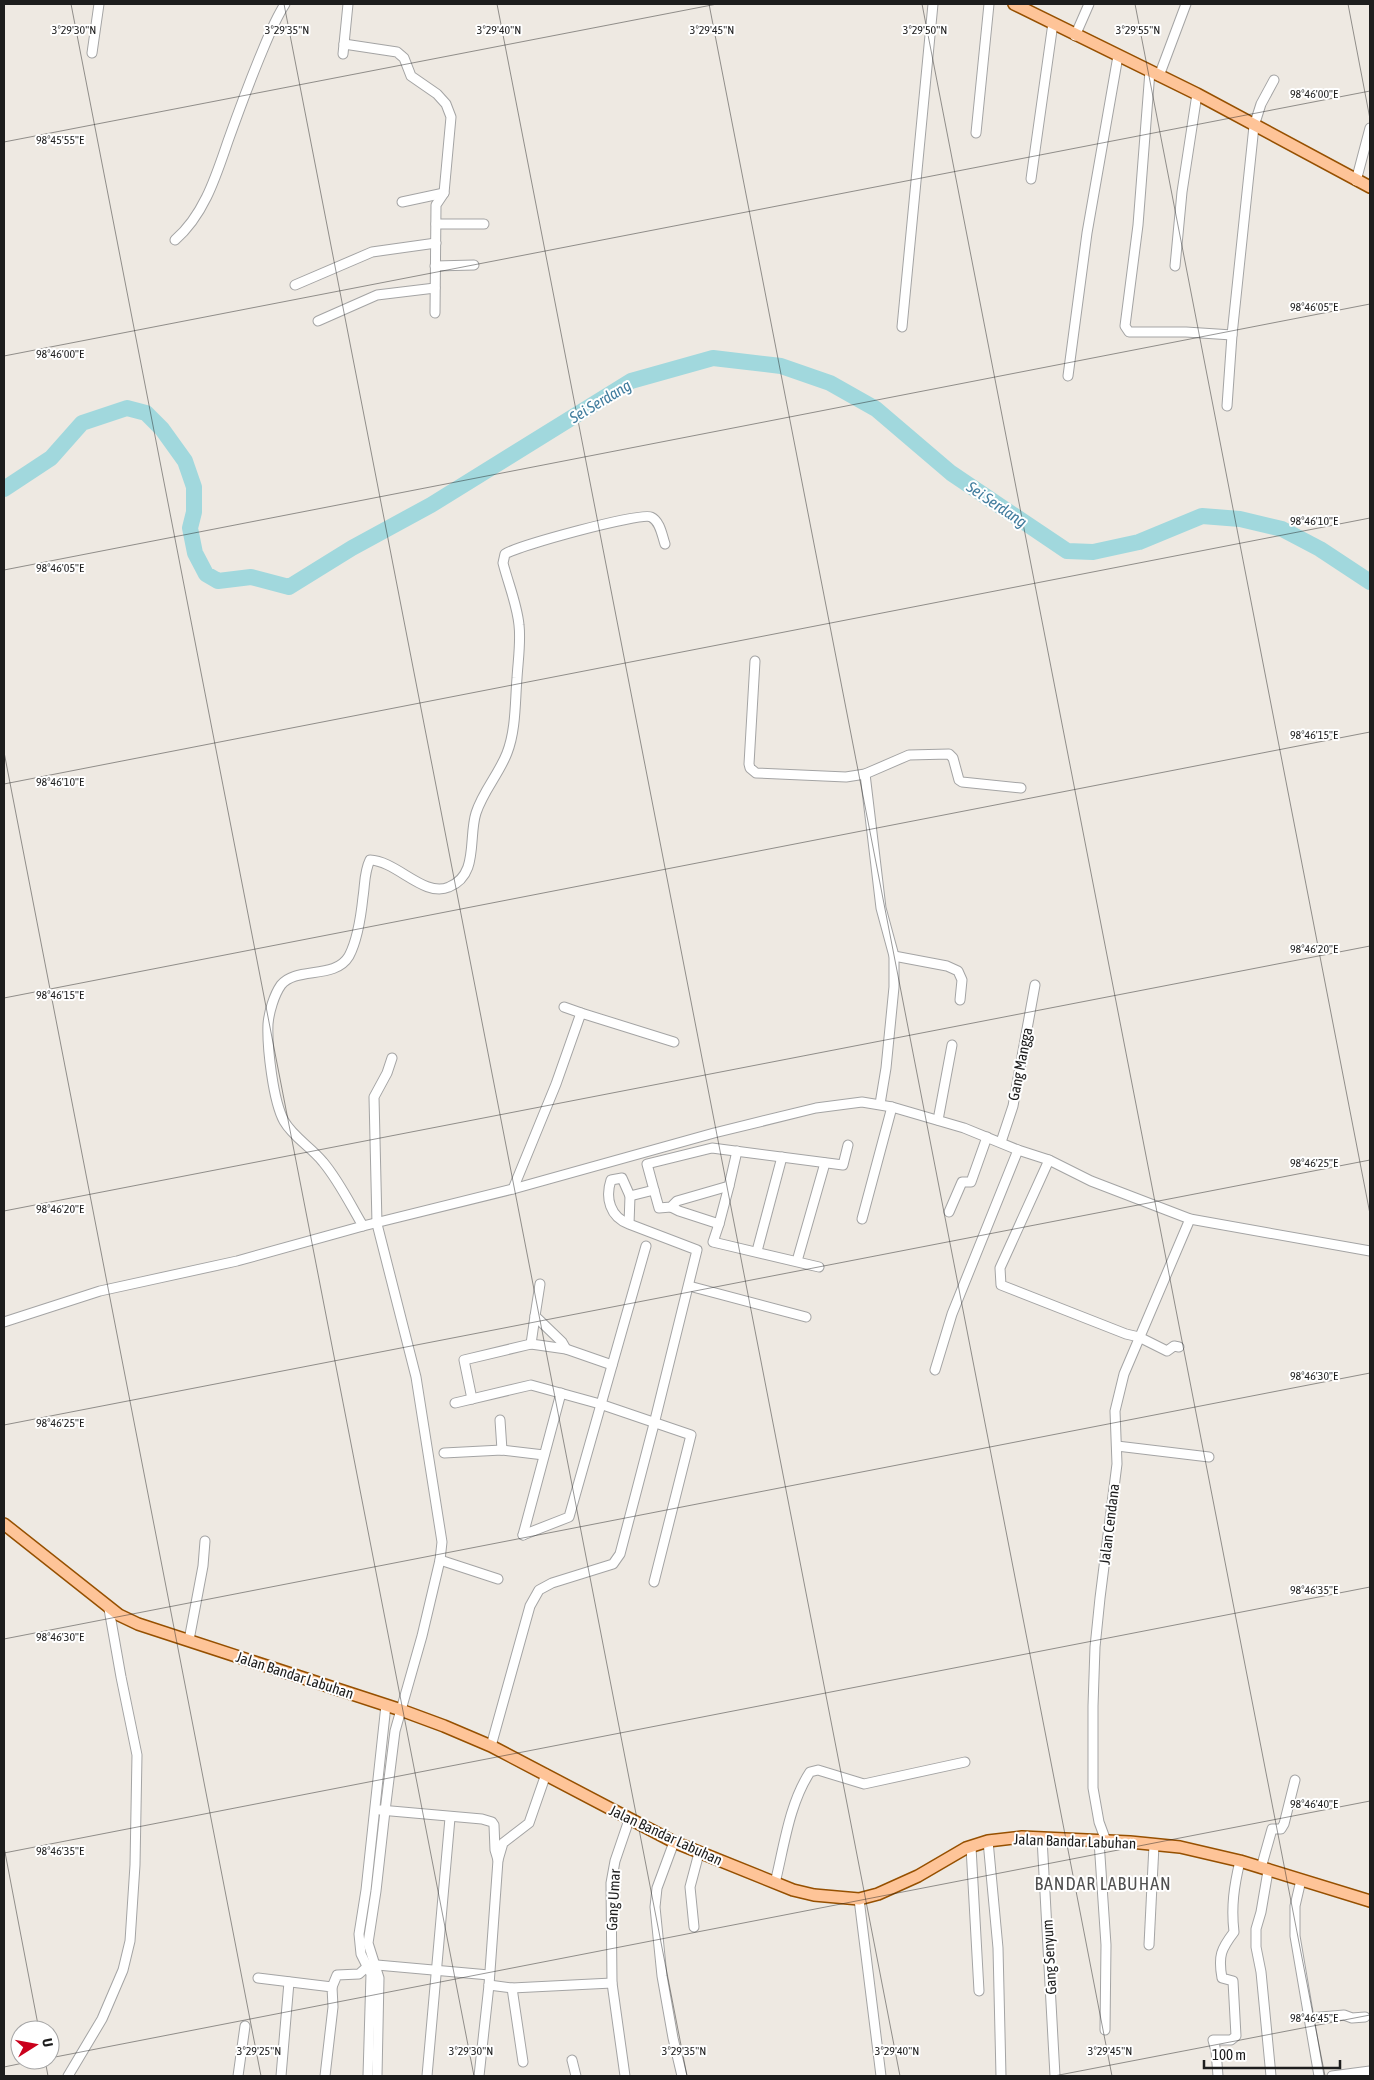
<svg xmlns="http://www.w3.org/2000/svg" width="1374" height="2080" font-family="'Asap Condensed',sans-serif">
<rect width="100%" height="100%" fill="#eee9e2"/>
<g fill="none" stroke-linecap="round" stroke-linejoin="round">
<path stroke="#a1d8dd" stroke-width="16" d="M4 489 51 458 82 423 127 408 146 413 162 429 185 461 194 487V512L190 528 195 553 206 574 218 581 251 577 289 587 352 548 431 505 631 381 713 358 781 366 830 383 876 409 951 473 1067 551 1093 552 1139 542 1202 516 1240 519 1282 529 1320 549 1370 582"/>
<defs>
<g id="minor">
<path d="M1075 36 1089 4"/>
<path d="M344 44 397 52 404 58 411 76 437 94 446 104 451 117 444 193 436 205 435 313"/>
<path d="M92 53 99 4"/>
<path d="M343 54 348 4"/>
<path d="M1150 71 1138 225 1125 326 1129 332H1186L1232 335"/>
<path d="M1159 76 1186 4"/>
<path d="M976 133 989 4"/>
<path d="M1031 179 1053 23"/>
<path d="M1356 181 1370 128"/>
<path d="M402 202 444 193"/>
<path d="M436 224H484"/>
<path d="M175 240C204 215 216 176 228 141 238 113 248 86 259 59 267 40 274 21 285 4"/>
<path d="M435 266 474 265"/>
<path d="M1175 266 1182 192 1197 94"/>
<path d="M295 285 372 252 436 243"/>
<path d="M318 321 377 295 435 288"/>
<path d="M902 327 933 4"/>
<path d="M1068 376 1087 233 1118 56"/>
<path d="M1227 406 1232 335 1254 126 1261 104 1274 80"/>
<path d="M755 661 749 764 750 768 756 773 846 777 865 774 909 755 949 754 953 758 959 780 962 782 1021 788"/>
<path d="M865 774 881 908 894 956V987L886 1068 880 1104"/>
<path d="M894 956 947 966 958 971 962 980 960 1000"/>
<path d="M564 1007 581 1013"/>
<path d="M938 1120 952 1045"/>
<path d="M1001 1142 1013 1106 1035 985"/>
<path d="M1049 1160 1000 1268 1001 1285 1126 1334 1139 1337 1167 1351 1174 1346 1179 1347"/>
<path d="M513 1189 556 1084 581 1013 674 1042"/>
<path d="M654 1190 659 1208 671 1207 677 1201 729 1186 737 1151"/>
<path d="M630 1196 654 1190 647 1164 712 1148 843 1165 848 1145"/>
<path d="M671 1207 679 1211 719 1224 729 1186"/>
<path d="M949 1212 962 1182H971L987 1137"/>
<path d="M862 1219 892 1107"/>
<path d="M719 1224 713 1242 819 1267"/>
<path d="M363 1226C350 1204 339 1181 323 1162 311 1147 293 1137 284 1121 273 1101 267 1047 268 1024 269 1012 274 995 281 985 296 966 335 980 349 956 358 939 361 916 363 897 365 885 364 872 370 860 397 861 424 898 449 887 479 875 468 838 476 813 483 791 499 774 507 753 516 730 515 702 517 678 518 661 521 642 519 625 517 604 508 583 503 563L505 554C517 546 640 512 651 517 660 521 662 535 665 544"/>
<path d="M757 1251 782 1157"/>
<path d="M797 1261 825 1163"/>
<path d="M540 1284 535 1316 562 1342 566 1349"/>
<path d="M689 1286 806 1317"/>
<path d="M4 1322 100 1291 237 1261 363 1226 513 1189 714 1133 816 1108 862 1102 892 1107 964 1128 1018 1150 1049 1160 1091 1181 1190 1219 1370 1251"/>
<path d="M531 1344 535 1316"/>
<path d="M935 1370 952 1314 1018 1150"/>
<path d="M472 1399 464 1360 531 1344 566 1349 612 1365"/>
<path d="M455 1403 531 1385 600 1404 691 1435 654 1582"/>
<path d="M500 1420 502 1450"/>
<path d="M1117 1446 1209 1457"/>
<path d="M444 1453 502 1450 544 1455"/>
<path d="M523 1535 569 1517 646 1246"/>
<path d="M523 1535 561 1393"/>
<path d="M440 1560 498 1579"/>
<path d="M189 1640 203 1566 205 1541"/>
<path d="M491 1746 530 1606 539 1590 552 1583 613 1564 620 1554 654 1424 697 1250 629 1224C610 1217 605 1198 611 1180L622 1178 630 1196 629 1224"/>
<path d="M380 1810 482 1819 492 1822 494 1825 495 1850 498 1860"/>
<path d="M1042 1838 1055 2076"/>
<path d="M988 1841 998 1948 1001 2076"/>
<path d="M1099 1841 1106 1945 1105 2030"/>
<path d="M1106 1841 1099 1822 1093 1788V1706L1095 1647 1100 1598 1117 1464 1115 1411 1124 1374 1190 1219"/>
<path d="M674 1842 657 1888 655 1907 662 1976 673 2038 682 2076"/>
<path d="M971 1847 979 1991"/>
<path d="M1261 1868 1272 1829H1281L1284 1824 1295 1780"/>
<path d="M1268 1871 1261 1912 1256 1929V1947L1261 1972 1271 2076"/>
<path d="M1301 1880 1295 1906V1936L1319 2076"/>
<path d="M775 1883C784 1847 789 1804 810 1772L818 1770 864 1784 965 1762"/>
<path d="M859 1899 881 2076"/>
<path d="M694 1927 690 1887 699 1853"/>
<path d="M1149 1945 1154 1845"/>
<path d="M258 1978 332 1987 333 2007 325 2076"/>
<path d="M489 1985 512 1988 523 2062"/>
<path d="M332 1987 337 1975 359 1974 368 1966 377 1965 489 1975"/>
<path d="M512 1988 612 1983"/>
<path d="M1309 2018 1344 2015 1352 2018 1365 2017"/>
<path d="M572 2060 576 2076"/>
<path d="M68 2076 102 2019 123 1970 130 1941 135 1865 137 1755 121 1677 109 1609"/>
<path d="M238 2076 245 2026"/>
<path d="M281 2076 289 1982"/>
<path d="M368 2076 371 1974 361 1954 359 1934 366 1890 386 1705"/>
<path d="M377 2076 379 1978 368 1943 376 1891 385 1811 395 1731 422 1636 440 1560 442 1542 416 1377 377 1224 374 1097 387 1073 392 1058"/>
<path d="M427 2076 450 1818"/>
<path d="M479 2076 489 1985 498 1860 503 1843 529 1823 546 1774"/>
<path d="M625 2076 612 1983 611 1883 615 1861 629 1820"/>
<path d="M1218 2076 1216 2051 1213 2040H1231L1236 2036 1233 1981 1222 1978C1218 1956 1221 1949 1234 1932 1231 1907 1234 1886 1240 1861"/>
<path d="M1332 2076 1370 2071"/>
</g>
<g id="major">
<path d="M1014 4 1197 94 1370 187"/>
<path d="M4 1524 119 1615 138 1624 398 1709 444 1726 491 1746 674 1842 793 1890 814 1895 859 1899 878 1894 918 1876 966 1848 988 1841 1022 1837 1130 1842 1180 1847 1240 1861 1370 1901"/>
</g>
</defs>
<use href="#minor" stroke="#a4a4a4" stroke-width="11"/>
<use href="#major" stroke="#965000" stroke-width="14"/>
<use href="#minor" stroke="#fff" stroke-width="9"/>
<use href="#major" stroke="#fec498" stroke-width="11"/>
</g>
<path fill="none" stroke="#1d1d1d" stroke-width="1" stroke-opacity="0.45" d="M71 4 474 2076M284 4 687 2076M497 4 900 2076M709 4 1112 2076M922 4 1325 2076M1135 4 1370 1214M1348 4 1370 119M4 142 717 4M4 356 1370 91M4 570 1370 304M4 752 261 2076M4 784 1370 518M4 998 1370 732M4 1211 1370 946M4 1425 1370 1160M4 1639 1370 1373M4 1847 39 2030M4 1853 1370 1587M50 2058 1370 1801M45 2060 48 2076M4 2067 38 2060M1054 2076 1370 2015"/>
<g text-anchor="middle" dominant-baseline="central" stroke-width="4" stroke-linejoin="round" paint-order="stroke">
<g font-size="15" fill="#1d1d1d" stroke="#fff">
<text transform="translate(1020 1064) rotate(-79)">Gang Mangga</text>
<text transform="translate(1109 1524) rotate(-83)">Jalan Cendana</text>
<text transform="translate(295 1675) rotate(18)">Jalan Bandar Labuhan</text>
<text transform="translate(666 1835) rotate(25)">Jalan Bandar Labuhan</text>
<text transform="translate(1075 1841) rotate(2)">Jalan Bandar Labuhan</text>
<text transform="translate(613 1900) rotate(-87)">Gang Umar</text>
<text transform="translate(1049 1957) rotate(-93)">Gang Senyum</text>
</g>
<g font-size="16" font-style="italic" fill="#427d9e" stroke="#fff">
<text transform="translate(600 401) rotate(-31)">Sei Serdang</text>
<text transform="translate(997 504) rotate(34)">Sei Serdang</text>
</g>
<g font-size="18" letter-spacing="1" fill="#505050" stroke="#fff">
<text x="1103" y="1883">BANDAR LABUHAN</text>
</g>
</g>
<g font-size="12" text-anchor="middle" fill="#1d1d1d" stroke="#fff" stroke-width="4" stroke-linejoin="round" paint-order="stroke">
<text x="74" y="34">3°29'30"N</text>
<text x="287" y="34">3°29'35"N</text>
<text x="499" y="34">3°29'40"N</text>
<text x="712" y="34">3°29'45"N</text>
<text x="925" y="34">3°29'50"N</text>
<text x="1138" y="34">3°29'55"N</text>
<text x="1314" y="98">98°46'00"E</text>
<text x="60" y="144">98°45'55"E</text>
<text x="1314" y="311">98°46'05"E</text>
<text x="60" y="358">98°46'00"E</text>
<text x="1314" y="525">98°46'10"E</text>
<text x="60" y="572">98°46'05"E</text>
<text x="1314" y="739">98°46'15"E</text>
<text x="60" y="786">98°46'10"E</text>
<text x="1314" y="953">98°46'20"E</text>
<text x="60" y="999">98°46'15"E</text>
<text x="1314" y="1167">98°46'25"E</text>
<text x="60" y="1213">98°46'20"E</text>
<text x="1314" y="1380">98°46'30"E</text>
<text x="60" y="1427">98°46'25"E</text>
<text x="1314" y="1594">98°46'35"E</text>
<text x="60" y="1641">98°46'30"E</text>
<text x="1314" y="1808">98°46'40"E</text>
<text x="60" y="1855">98°46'35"E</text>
<text x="1314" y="2022">98°46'45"E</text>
<text x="259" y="2055">3°29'25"N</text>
<text x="471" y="2055">3°29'30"N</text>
<text x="684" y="2055">3°29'35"N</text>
<text x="897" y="2055">3°29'40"N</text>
<text x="1110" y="2055">3°29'45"N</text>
</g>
<rect width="1374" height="2080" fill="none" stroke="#1d1d1d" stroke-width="10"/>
<g transform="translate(35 2045) rotate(79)"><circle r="24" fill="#ffffff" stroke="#a5a5a5"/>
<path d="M0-4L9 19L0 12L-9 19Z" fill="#ca001c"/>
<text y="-8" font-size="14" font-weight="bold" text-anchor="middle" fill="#1d1d1d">U</text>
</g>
<path d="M1204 2060v8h136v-8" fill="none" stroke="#1d1d1d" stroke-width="2.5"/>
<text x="1212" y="2060" font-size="15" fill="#1d1d1d" stroke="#ffffff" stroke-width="4" paint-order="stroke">100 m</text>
</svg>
